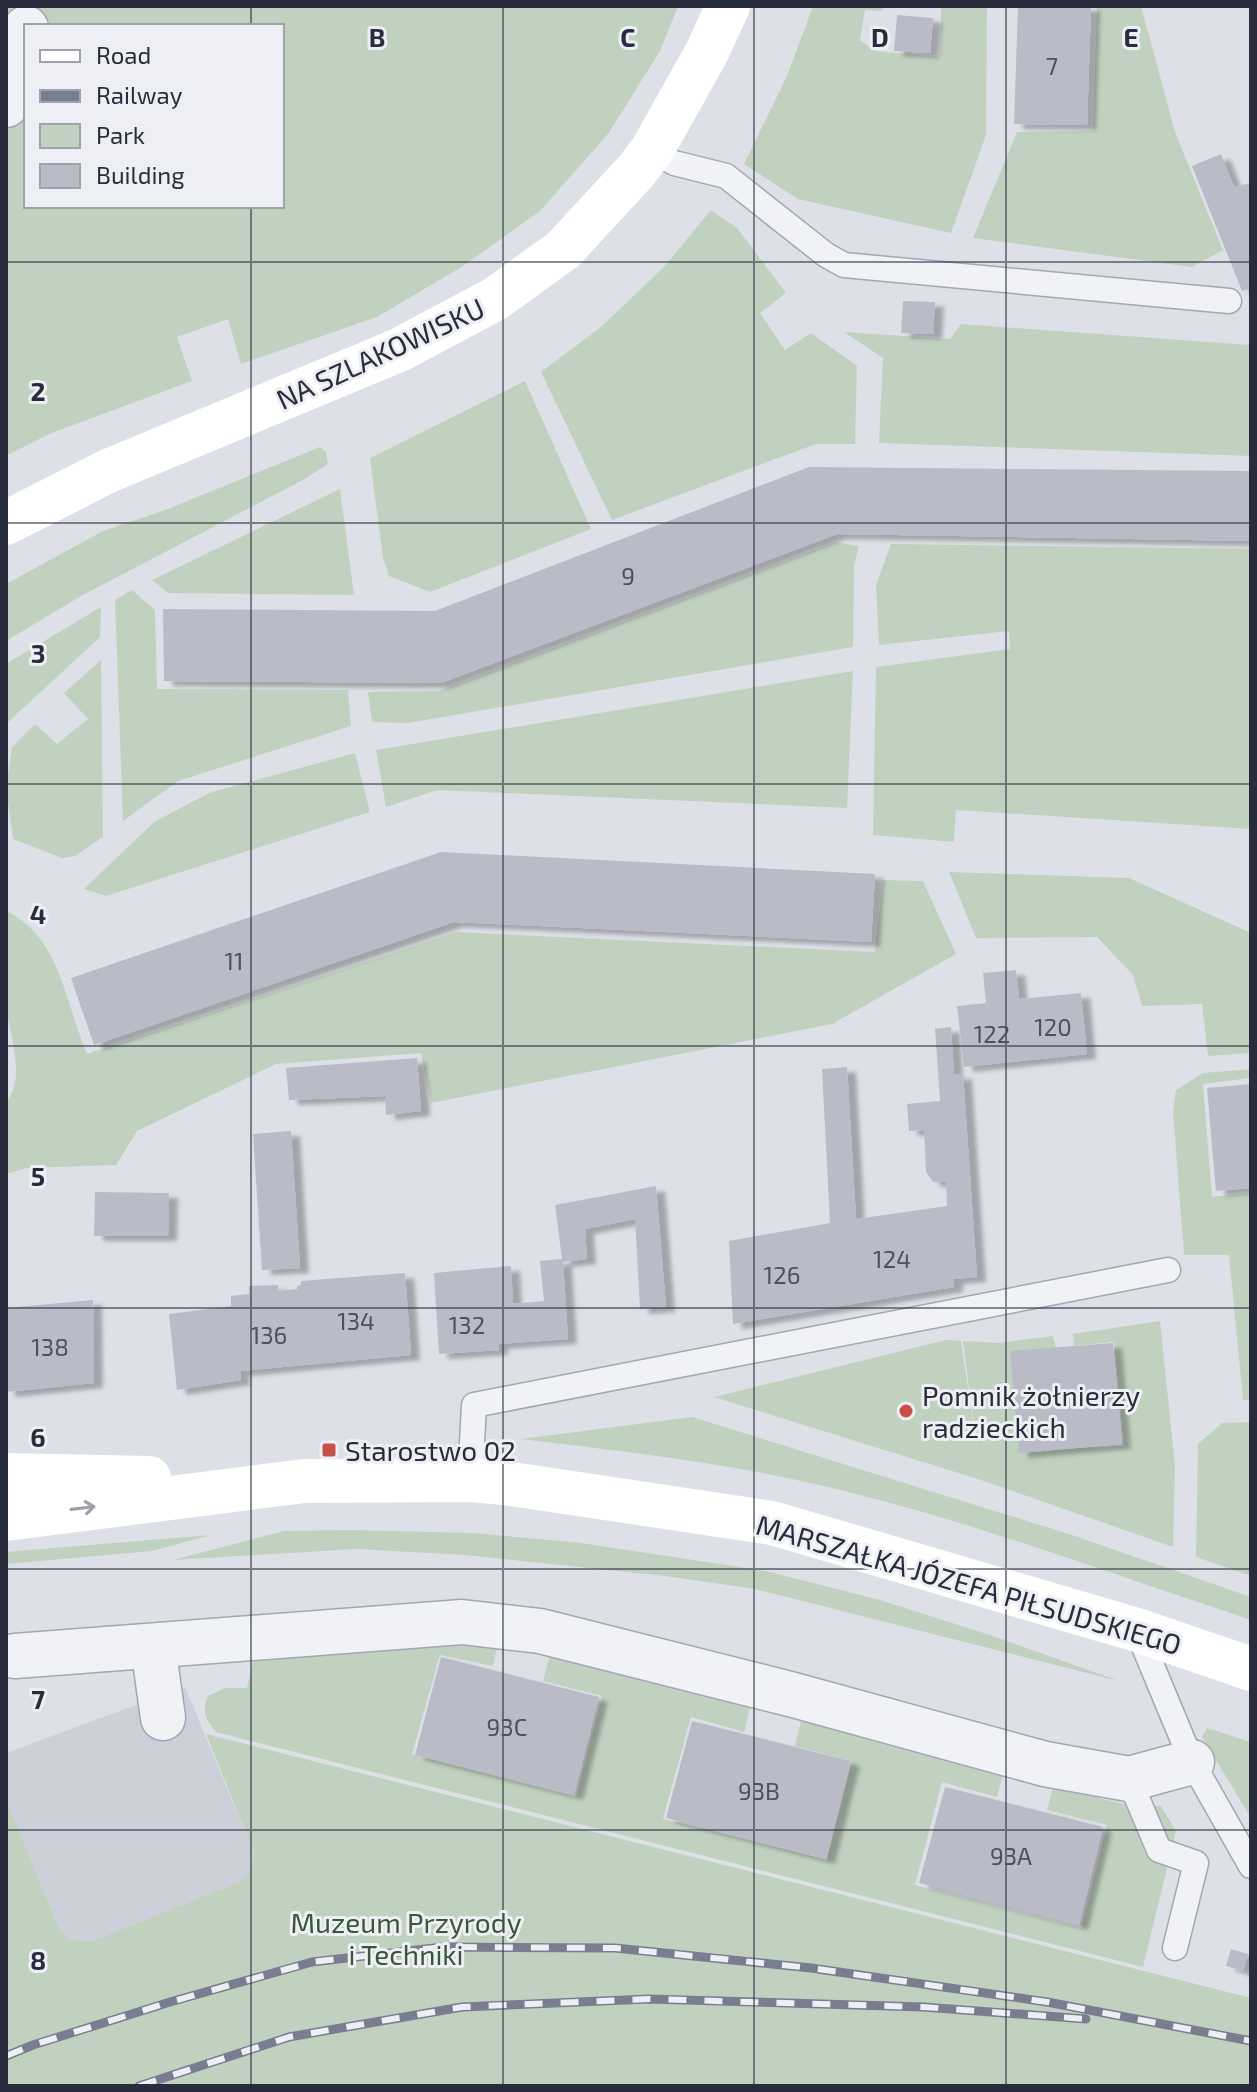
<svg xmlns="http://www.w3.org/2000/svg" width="1257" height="2092" font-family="'Exo 2',sans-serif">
<defs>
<filter id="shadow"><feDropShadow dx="9" dy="5" stdDeviation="2" flood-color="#0004"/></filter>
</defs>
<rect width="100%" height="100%" fill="#dee0e7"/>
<path fill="#cdcfd9" d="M185 1687 266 1882 71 1957 6 1799V1753Z"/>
<g fill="#c1d1c0" fill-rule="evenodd">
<path d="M6 6H678L660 51 608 134 540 211 463 266 377 317 241 364 228 319 177 337 192 381 49 434 6 456ZM26 26H282V206H26Z"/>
<path d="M813 6H884L882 11 865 10 860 40 875 51 940 57 941 8 906 6H987L986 135 951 233 798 199 744 164 787 76Z"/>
<path d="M1097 6H1141L1175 132 1223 250 1192 267 973 238 1017 132 1093 131Z"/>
<path d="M711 210 737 228 786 293 760 313 785 350 811 333 857 366 855 444H816L612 520 541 372 601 327 665 266Z"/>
<path d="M961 324 1251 345V456L879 443 883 358 844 332 950 339Z"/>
<path d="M525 381 591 529 430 592 389 576 383 558 370 458Z"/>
<path d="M320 447 326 452 328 464 303 480 81 596 6 641V584L103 531 168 509Z"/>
<path d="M340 489 354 595 168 593 152 580Z"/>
<path d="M836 542 859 546 854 566 853 647 408 723 372 722 368 692 439 691Z"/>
<path d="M891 544 1251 549V829L956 810 954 842 873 835 876 667 1010 649 1009 631 879 645 876 585Z"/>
<path d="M132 590 155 610 157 689 348 690 351 726 178 781 123 821 115 600Z"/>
<path d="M101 607 100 637 6 724V664Z"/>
<path d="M101 660 103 837 75 856 62 858 13 839 6 788 12 747 35 724 57 744 88 719 64 693Z"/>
<path d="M853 671 847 808 437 790 386 807 376 750Z"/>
<path d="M355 753 370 812 106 896 84 889 154 822 209 793Z"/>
<path d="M949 872 1129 878 1251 933V1053L1208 1056 1202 1004 1142 1006 1133 975 1097 937 976 938Z"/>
<path d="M883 880 923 881 956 954 832 1024 431 1103 421 1053 276 1064 137 1131 116 1165 27 1168 6 1174V1103C28 1075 7 1032 6 1000 5 970 6 941 6 911 61 937 65 1003 87 1054L456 932 875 952Z"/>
<path d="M1251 1069V1078L1203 1084 1212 1197 1251 1193V1400H1243L1229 1255H1184L1173 1112 1176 1090 1203 1073Z"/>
<path d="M1160 1321 1175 1466 1173 1547 981 1480 714 1397 946 1340 961 1341 978 1456 963 1341 999 1343 1053 1336 1056 1348 1020 1450 1124 1446 1114 1342 1074 1346 1073 1334Z"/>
<path d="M692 1417 1069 1534 1251 1597V1620C1099 1570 948 1512 792 1479 702 1460 611 1450 521 1439Z"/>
<path d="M1251 1422V1576L1196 1557 1198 1444 1222 1423Z"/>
<path d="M349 1530 474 1533 581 1543 766 1571 880 1600 993 1636 1119 1681 755 1589 665 1576 465 1555 356 1549 173 1560 284 1531Z"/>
<path d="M211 1535 152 1551 6 1564V1552Z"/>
<path d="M262 1622 499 1638 493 1666 440 1655 412 1754 576 1797 602 1696 543 1681 551 1650 751 1704 744 1732 691 1717 663 1819 827 1860 852 1761 795 1746 802 1717 1004 1771 997 1797 942 1782 915 1885 1081 1928 1107 1825 1047 1810 1053 1787 1133 1806H1161L1176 1831 1143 1967 216 1732C206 1719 201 1712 208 1696L225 1688H247Z"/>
<path d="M1207 1728 1251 1742V1818L1202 1737Z"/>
<path d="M206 1734 1251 1998V2086H6V1799L59 1928 70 1940 91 1942 240 1882 251 1869 255 1855Z"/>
</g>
<g fill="#b9bbc7" filter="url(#shadow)">
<path d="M1018 6H1091L1087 125 1014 124Z"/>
<path d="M897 15 933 18 930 53 894 51Z"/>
<path d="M1221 154 1234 187 1251 183V288L1242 291 1192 166Z"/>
<path d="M903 301 935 302 933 334 901 333Z"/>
<path d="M809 467 1251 471V541L837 534 441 683 164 681 163 609 435 611Z"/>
<path d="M441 852 875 874 871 942 454 922 94 1045 71 978Z"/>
<path d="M1016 970 1019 999 1081 993 1087 1054 964 1067 957 1006 986 1003 983 973Z"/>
<path d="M951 1027 954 1075 963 1074 977 1277 954 1279V1287L733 1324 729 1241 830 1223 822 1069 847 1067 856 1219 947 1206 946 1181 933 1182 926 1172 924 1130 909 1131 907 1104 940 1101 935 1029Z"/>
<path d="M417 1058 421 1111 386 1115 385 1096 289 1100 286 1068Z"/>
<path d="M1251 1084V1188L1216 1191 1207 1088Z"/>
<path d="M291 1131 300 1268 262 1270 253 1134Z"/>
<path d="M656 1186 666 1307 640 1309 635 1219 585 1229 587 1259 563 1262 568 1339 498 1344 499 1350 439 1354 434 1273 511 1266 513 1304 544 1301 540 1261 562 1259 555 1205Z"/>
<path d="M95 1192 169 1193 168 1236H94Z"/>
<path d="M405 1273 411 1355 240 1371 241 1380 177 1390 169 1314 231 1306V1296L249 1294V1286L278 1285V1291L297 1289V1286L301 1285V1281Z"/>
<path d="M93 1300 94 1383 6 1392V1308Z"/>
<path d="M1113 1343 1122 1444 1019 1453 1010 1351Z"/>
<path d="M441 1657 599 1697 574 1795 415 1755Z"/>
<path d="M692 1721 851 1761 826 1859 666 1818Z"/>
<path d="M945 1787 1103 1827 1079 1925 919 1883Z"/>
<path d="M1231 1949 1248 1954 1243 1971 1226 1966Z"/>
</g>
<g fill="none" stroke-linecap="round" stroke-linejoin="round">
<defs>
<g id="lane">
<path d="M652 150 674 163 726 176 826 255 844 265 1229 301"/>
<path d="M470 1480 474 1405 1168 1270"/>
<path d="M1137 1630 1192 1762 1251 1866"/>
<path d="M1129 1779 1159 1850 1196 1863 1175 1948"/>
</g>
<g id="street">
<path d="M6 105 26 28"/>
<path d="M153 1646 163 1718"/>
<path d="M15 1656 462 1622 540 1631 790 1694 1045 1764 1129 1779 1192 1762"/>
</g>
</defs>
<use href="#lane" stroke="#a4a6b1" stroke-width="27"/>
<use href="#street" stroke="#a4a6b1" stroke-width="47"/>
<use href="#lane" stroke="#f1f2f6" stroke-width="24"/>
<use href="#street" stroke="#f1f2f6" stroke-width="44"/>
<g stroke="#fff" stroke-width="44">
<path d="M6 523 108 471 399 350 495 299 563 250 636 171 652 150 707 52 728 6"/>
<path d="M6 1475 149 1478"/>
<path d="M6 1519 304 1481 470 1480 505 1483 772 1523 1137 1630 1251 1669"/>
</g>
<defs>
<g id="rail">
<path d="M6 2056 33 2045 170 2002 312 1962 443 1947 615 1948 811 1968 1047 2002 1251 2041"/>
<path d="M139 2086 289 2037 462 2007 649 1999 923 2007 1086 2019"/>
</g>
</defs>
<use href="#rail" stroke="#797d90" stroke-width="9"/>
<use href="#rail" stroke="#eeeff5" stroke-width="6" stroke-dasharray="18" stroke-linecap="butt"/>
</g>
<defs><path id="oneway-shaft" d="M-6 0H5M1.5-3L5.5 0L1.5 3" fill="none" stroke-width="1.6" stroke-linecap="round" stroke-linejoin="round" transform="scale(2)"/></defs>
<use stroke="#9ea0a8" href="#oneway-shaft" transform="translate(83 1508) rotate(-7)"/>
<path fill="none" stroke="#282c3d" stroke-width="2" stroke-opacity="0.55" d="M251 6V26M503 6V2086M754 6V2086M1006 6V2086M251 206V2086M6 262H1251M6 523H1251M6 784H1251M6 1046H1251M6 1308H1251M6 1569H1251M6 1830H1251"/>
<g fill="#c75049" stroke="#eeeff5" stroke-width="3">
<circle cx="906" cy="1411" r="8"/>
<rect x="321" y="1442" width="16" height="16" rx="4"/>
</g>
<g text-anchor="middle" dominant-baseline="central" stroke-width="6" stroke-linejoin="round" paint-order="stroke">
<g font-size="24" fill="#4c5060">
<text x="1052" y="65">7</text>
<text x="628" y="575">9</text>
<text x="234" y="960">11</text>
<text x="1053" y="1026">120</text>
<text x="992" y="1033">122</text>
<text x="892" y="1258">124</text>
<text x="782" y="1274">126</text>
<text x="356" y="1320">134</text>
<text x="467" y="1324">132</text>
<text x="269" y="1334">136</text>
<text x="50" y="1346">138</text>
<text x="507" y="1726">93C</text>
<text x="759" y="1790">93B</text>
<text x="1011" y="1855">93A</text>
</g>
<g font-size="28" fill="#282c3d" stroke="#eeeff5">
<text transform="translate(380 353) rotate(-25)">NA SZLAKOWISKU</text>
<text transform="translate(969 1584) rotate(16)">MARSZAŁKA JÓZEFA PIŁSUDSKIEGO</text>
</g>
<g font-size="28" fill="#282c3d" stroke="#eeeff5" text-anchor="start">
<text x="922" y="1395">Pomnik żołnierzy<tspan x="922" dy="32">radzieckich</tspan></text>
<text x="345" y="1450">Starostwo 02</text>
</g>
<g font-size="28" fill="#365837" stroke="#eeeff5">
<text x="406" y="1922">Muzeum Przyrody<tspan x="406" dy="32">i Techniki</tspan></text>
</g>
</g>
<g font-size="26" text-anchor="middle" font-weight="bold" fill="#282c3d" stroke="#eeeff5" stroke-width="6" stroke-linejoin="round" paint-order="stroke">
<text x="377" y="47">B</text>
<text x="628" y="47">C</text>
<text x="880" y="47">D</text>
<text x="1131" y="47">E</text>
<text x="38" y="401">2</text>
<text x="38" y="663">3</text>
<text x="38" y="924">4</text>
<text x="38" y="1186">5</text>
<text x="38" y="1447">6</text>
<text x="38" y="1709">7</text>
<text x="38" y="1970">8</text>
</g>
<rect width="1257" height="2092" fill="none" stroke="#282c3d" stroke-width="16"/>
<rect x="24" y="24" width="260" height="184" fill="#eeeff5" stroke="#9fa1ab" stroke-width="2"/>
<rect x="40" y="50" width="40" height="12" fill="#ffffff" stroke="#9fa1ab" stroke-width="2"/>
<text x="96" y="64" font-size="24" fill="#282c3d">Road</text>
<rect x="40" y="90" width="40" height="12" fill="#797d90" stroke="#9fa1ab" stroke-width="2"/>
<text x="96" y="104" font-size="24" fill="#282c3d">Railway</text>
<rect x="40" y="124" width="40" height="24" fill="#c1d1c0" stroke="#9fa1ab" stroke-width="2"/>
<text x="96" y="144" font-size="24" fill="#282c3d">Park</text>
<rect x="40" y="164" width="40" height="24" fill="#b9bbc7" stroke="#9fa1ab" stroke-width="2"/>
<text x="96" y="184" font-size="24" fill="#282c3d">Building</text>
</svg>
